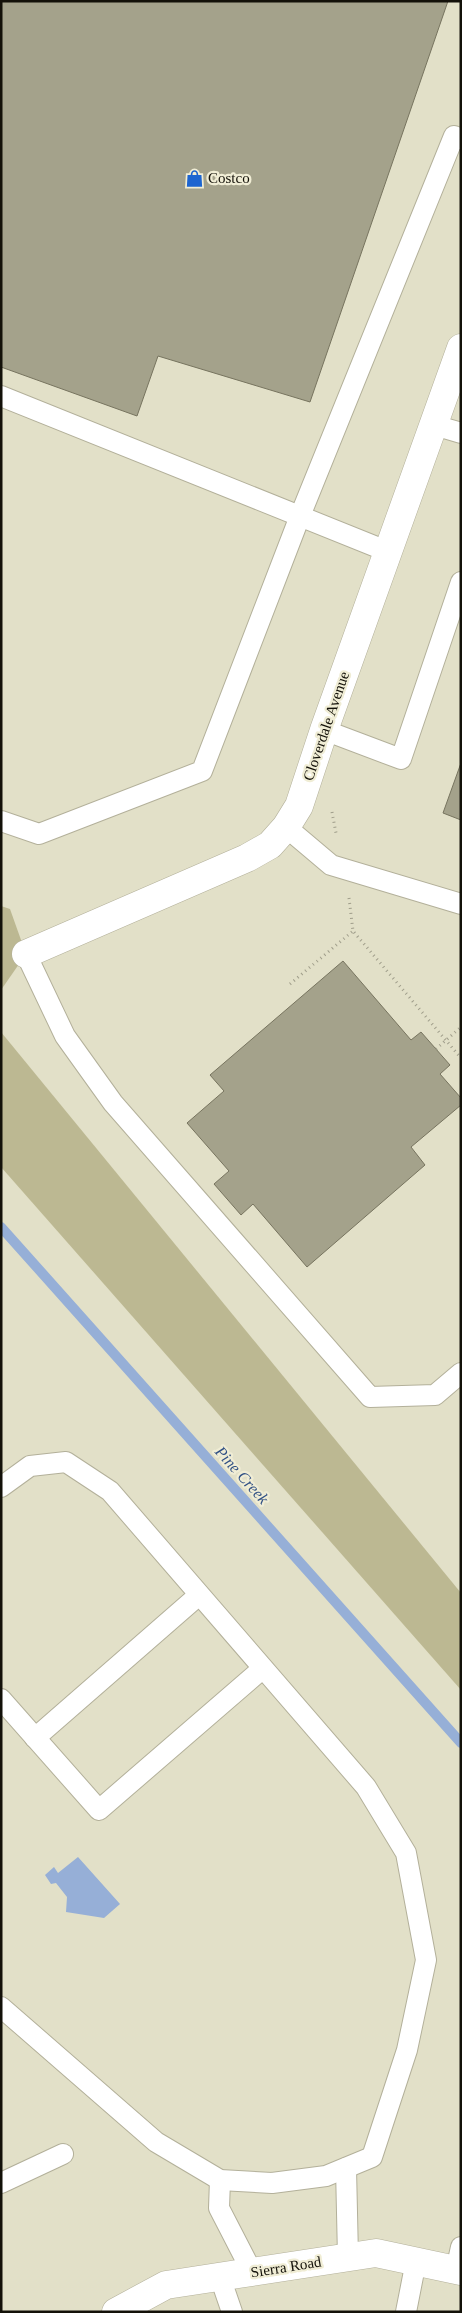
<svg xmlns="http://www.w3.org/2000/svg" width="462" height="2313" font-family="'Times New Roman',serif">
<rect width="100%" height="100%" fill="#e2e0c8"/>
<g fill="#bcb892">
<path d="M1 906 10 909 26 954 1 990Z"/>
<path d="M1 1032 461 1593V1690L1 1167Z"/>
</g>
<path fill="#96afd7" d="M78 1857 120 1904 104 1918 66 1912 67 1897 56 1883 51 1884 45 1875 54 1867 58 1873Z"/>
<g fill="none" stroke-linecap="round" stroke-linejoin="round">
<path stroke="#96afd7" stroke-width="10" d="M1 1227 461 1743"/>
</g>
<g fill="#a4a28b" stroke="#77745f">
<path d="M1 1H448L310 402 158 356 137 416 1 367Z"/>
<path d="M461 763V820L443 813Z"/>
<path d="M343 961 411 1040 421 1032 450 1065 440 1074 461 1098V1105L411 1147 425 1165 307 1267 253 1204 241 1215 214 1184 229 1171 187 1123 224 1091 210 1075Z"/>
</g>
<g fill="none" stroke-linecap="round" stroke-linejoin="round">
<defs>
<g id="service">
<path d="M1 396 389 552"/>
<path d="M434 425 461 433"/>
<path d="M324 730 401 759 461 582"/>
<path d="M1 821 39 834 202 771 300 516 454 136 461 139"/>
<path d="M286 827 331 865 461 904"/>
<path d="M26 954 65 1036 113 1103 370 1397 435 1395 461 1373"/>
<path d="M1 1487 30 1466 66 1462 110 1491 366 1787 406 1853 426 1960 407 2050 372 2157 326 2176 272 2183 220 2180 156 2142 1 2007"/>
<path d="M1 1699 99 1810 262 1669"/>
<path d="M35 1738 199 1595"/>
<path d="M346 2168 348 2257"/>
<path d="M220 2180 219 2208 252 2272"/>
<path d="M1 2183 63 2154"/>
<path d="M456 2270 461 2247"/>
<path d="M220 2277 232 2312"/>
<path d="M406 2312 416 2261"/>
</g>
<g id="minor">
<path d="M26 954 247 858 270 845 286 827 299 806 324 730 461 348"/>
<path d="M116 2312 166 2285 376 2253 461 2271"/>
</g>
</defs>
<use href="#service" stroke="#b3b09a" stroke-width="22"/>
<use href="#minor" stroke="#b3b09a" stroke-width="29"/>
<g stroke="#a09e8b" stroke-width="3" stroke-dasharray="1 4" stroke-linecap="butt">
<path d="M332 812 336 833"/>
<path d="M349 898 353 931 461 1058"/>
<path d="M290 984 353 931"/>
<path d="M436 1049 461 1027"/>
</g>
<use href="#service" stroke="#fff" stroke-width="20"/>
<use href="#minor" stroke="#fff" stroke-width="28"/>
</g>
<defs>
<symbol id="shop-bare" viewBox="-9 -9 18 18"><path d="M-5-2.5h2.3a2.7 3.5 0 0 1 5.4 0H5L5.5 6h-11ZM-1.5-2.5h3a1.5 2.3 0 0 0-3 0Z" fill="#1d65d0" stroke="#f0edd5" stroke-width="2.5" paint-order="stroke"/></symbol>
</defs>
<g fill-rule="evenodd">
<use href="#shop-bare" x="182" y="166" width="25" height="25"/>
</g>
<g text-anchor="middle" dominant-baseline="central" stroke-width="4.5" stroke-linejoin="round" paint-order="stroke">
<g font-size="15" fill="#131109" stroke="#f0edd5" text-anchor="start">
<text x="208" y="178">Costco</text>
</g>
<g font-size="15" fill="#131109" stroke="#f0edd5">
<text transform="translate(326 726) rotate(-71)">Cloverdale Avenue</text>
<text transform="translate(286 2267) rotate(-9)">Sierra Road</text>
</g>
<g font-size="16" font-style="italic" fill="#305084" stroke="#f0edd5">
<text transform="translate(242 1475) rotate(48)">Pine Creek</text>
</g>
</g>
<rect width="462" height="2313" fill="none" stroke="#131109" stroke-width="5"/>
</svg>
